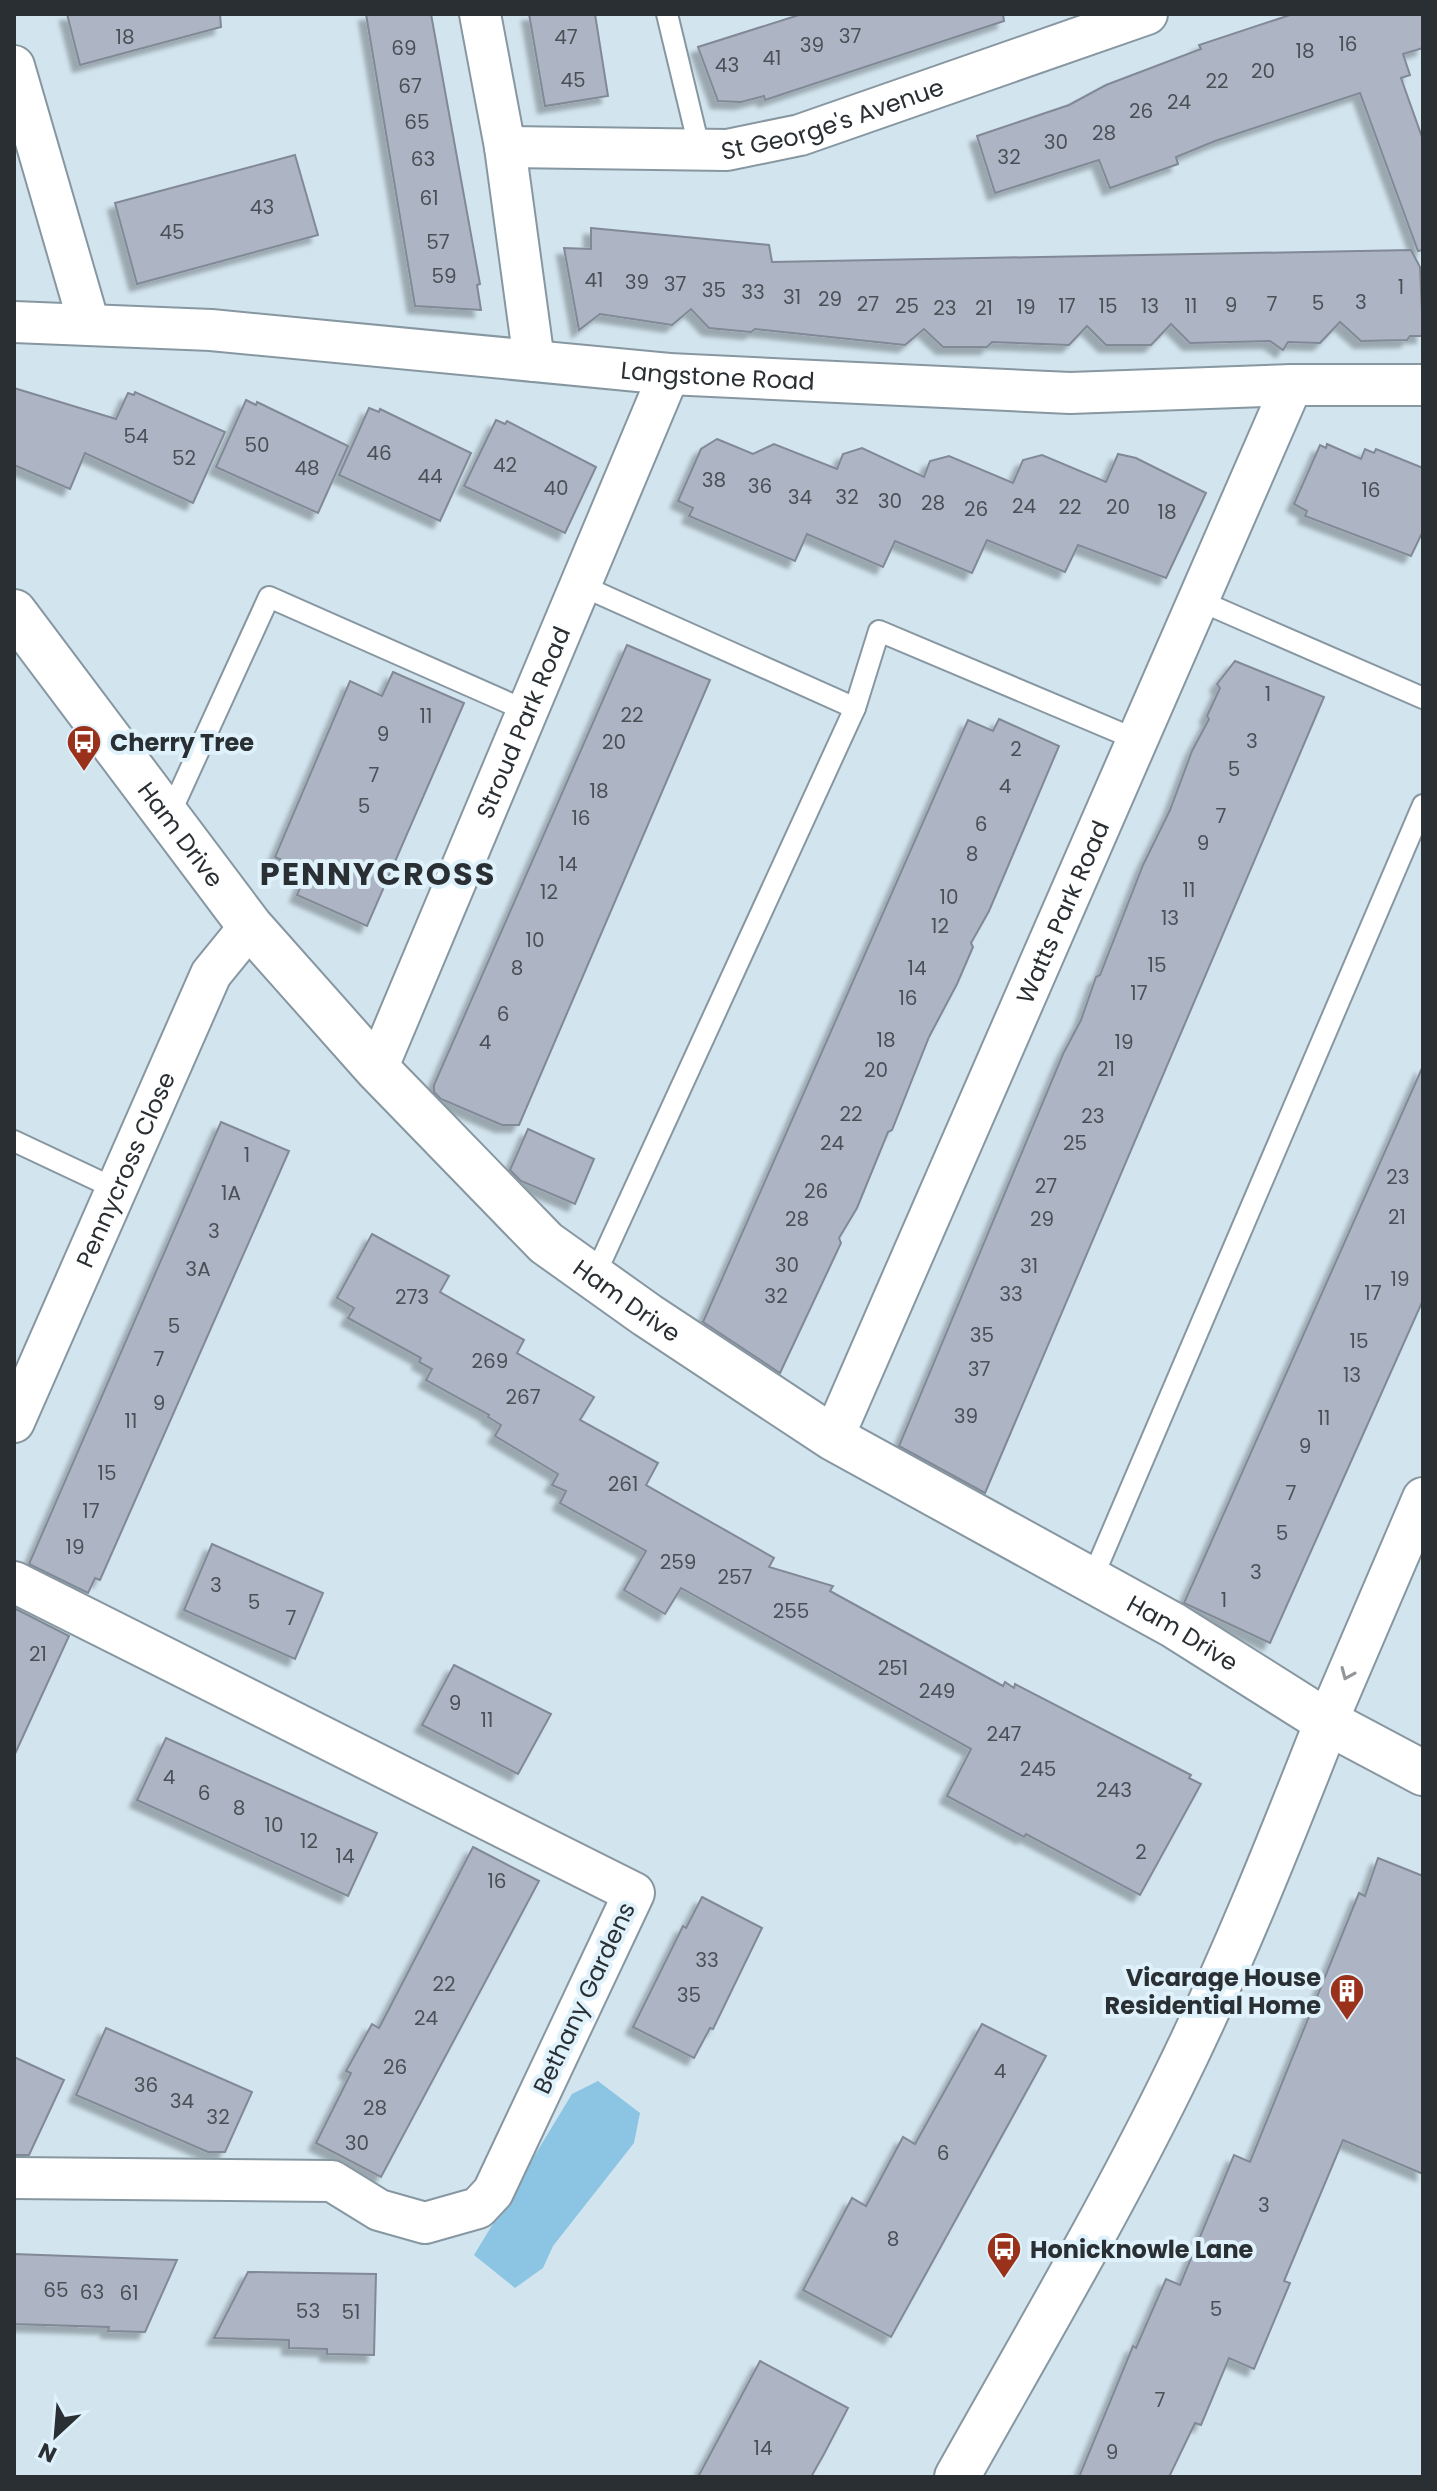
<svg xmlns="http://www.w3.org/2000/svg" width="1437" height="2491" font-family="Poppins,sans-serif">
<defs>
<filter id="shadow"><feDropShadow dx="-7" dy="7" stdDeviation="2" flood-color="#0004"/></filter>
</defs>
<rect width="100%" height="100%" fill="#d2e4ee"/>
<path fill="#8cc5e3" d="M598 2081 640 2113 634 2143 553 2246 543 2268 515 2288 474 2255 572 2094Z"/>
<g fill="#adb5c4" stroke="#818997" stroke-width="2" filter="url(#shadow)">
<path d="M67 14H220L221 27 80 65Z"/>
<path d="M366 14H431L480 284 477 285 481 310 415 306Z"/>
<path d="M529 14H595L608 96 545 106Z"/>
<path d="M802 14H1003L1004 21 765 100 764 96 741 102 718 101 698 47Z"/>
<path d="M1293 14H1423V48L1403 54 1410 75 1401 78 1423 140V250L1418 251 1360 93 1215 141 1176 157 1178 164 1110 188 1099 160 995 193 977 136 1069 105 1106 85 1201 49 1199 45Z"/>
<path d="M295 155 318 235 137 284 115 203Z"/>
<path d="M591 228 769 245 772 262 1411 250 1420 267 1423 336H1410L1407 340 1361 341 1340 322 1320 343 1288 342 1283 350 1270 341 1190 343 1171 324 1151 345H1106L1087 326 1069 345 992 342 987 347H943L924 329 905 345 755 329 751 332 709 328 691 309 672 325 600 314 579 330 564 248 591 249Z"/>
<path d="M14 388 116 419 128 393 134 395 135 392 225 432 193 503 85 453 70 489 14 465Z"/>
<path d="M246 400 256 405 257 402 348 446 318 513 216 467Z"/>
<path d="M369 408 379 412 380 409 471 453 440 521 339 475Z"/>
<path d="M496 420 505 424 507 421 596 467 565 533 464 486Z"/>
<path d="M717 439 753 454 774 444 837 469 843 454 862 448 924 477 930 461 949 456 1013 483 1023 460 1042 455 1106 482 1118 454 1136 458 1206 493 1166 578 1078 545 1065 572 987 540 972 573 895 541 883 567 807 534 795 561 689 516 693 508 678 501 701 449Z"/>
<path d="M1327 444 1361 459 1365 449 1374 453 1376 449 1423 468V531L1411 556 1305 516 1307 511 1294 504 1320 445 1326 448Z"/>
<path d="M627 645 710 680 519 1125H502L441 1099 434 1092V1085Z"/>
<path d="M1235 661 1324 697 985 1493 899 1446 1063 1054 1081 1020 1096 977 1100 975 1143 865 1170 810 1192 751 1209 719 1207 716 1220 688 1217 684Z"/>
<path d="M393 672 464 703 367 926 297 895 307 871 275 857 350 681 382 696Z"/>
<path d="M999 719 1059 746 989 911 971 943 973 947 957 984 929 1037 892 1130 888 1132 857 1208 839 1238 841 1243 780 1373 703 1322 968 720 993 731Z"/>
<path d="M1423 1066V1300L1270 1643 1184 1603Z"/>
<path d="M221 1122 289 1151 100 1580 95 1578 88 1593 29 1564Z"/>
<path d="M528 1129 594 1159 575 1204 521 1181 510 1170Z"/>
<path d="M372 1234 449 1276 440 1292 524 1340 517 1353 594 1397 580 1420 658 1463 646 1485 774 1558 769 1567 833 1586 830 1591 1003 1686 1005 1682 1014 1688 1015 1684 1191 1775 1189 1778 1201 1784 1140 1895 1026 1834 1024 1837 947 1796 971 1749 681 1588 665 1614 624 1590 646 1551 560 1503 566 1491 552 1485 558 1474 495 1436 501 1425 488 1417 489 1415 426 1380 432 1369 419 1362 421 1358 348 1318 354 1308 337 1298Z"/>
<path d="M212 1544 323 1593 295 1659 184 1610Z"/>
<path d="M14 1608 69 1636 14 1756Z"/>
<path d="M454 1665 551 1714 518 1774 422 1725Z"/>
<path d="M166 1738 377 1833 348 1896 137 1800Z"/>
<path d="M473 1847 539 1881 381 2177 316 2143 351 2073 346 2071 372 2024 379 2028Z"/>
<path d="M1378 1858 1423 1876V2174L1343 2140 1284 2281 1290 2283 1254 2369 1229 2358 1201 2425 1195 2423 1169 2477H1079L1133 2346 1136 2348 1166 2279 1180 2285 1234 2155 1250 2162 1359 1893 1365 1896Z"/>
<path d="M702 1897 762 1928 713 2029 710 2028 694 2058 633 2027 683 1926 686 1928Z"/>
<path d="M982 2024 1046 2056 891 2337 803 2290 852 2198 866 2206 903 2137 915 2144Z"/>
<path d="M106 2028 252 2092 225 2152H208L76 2095Z"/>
<path d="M14 2057 64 2080 29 2155H14Z"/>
<path d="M14 2254 150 2259 177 2260 145 2332 108 2331 109 2327 14 2324Z"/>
<path d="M248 2272 376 2274 374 2355 327 2354V2349L289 2348V2340L214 2338Z"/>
<path d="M760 2361 848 2408 824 2454 811 2477H698Z"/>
</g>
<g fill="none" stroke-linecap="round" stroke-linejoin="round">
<defs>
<g id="service">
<path d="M667 14 700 151"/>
<path d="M580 585 855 708 594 1277"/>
<path d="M1198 600 1423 698"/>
<path d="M855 708 879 631 1135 739"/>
<path d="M168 818 269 597 527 711"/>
<path d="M14 1141 116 1189"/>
<path d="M1092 1579 1423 805"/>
</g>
<g id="minor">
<path d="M480 14 505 147 534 361"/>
<path d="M14 66 89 324"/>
<path id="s1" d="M505 147 727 150 800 135 1147 14"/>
<path id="s2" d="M14 322 211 330 669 374 1070 393 1292 385H1423"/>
<path id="s3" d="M377 1069 669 374"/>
<path id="s4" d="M14 1422 211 974 250 926"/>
<path id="s5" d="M833 1438 1292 385"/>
<path d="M14 1582 634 1893 493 2192 478 2208 425 2223 379 2210 332 2181 14 2178"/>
<path d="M1327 1722 1423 1498"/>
</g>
<g id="tertiary">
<path id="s6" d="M14 612 250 926 377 1069 546 1243 647 1315 833 1438 1173 1625 1327 1722 1423 1773"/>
<path d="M957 2477C1030 2347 1106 2218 1172 2084 1230 1967 1279 1844 1327 1722"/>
</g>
</defs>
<use href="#service" stroke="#8797a1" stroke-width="24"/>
<use href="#minor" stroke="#8797a1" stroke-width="44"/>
<use href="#tertiary" stroke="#8797a1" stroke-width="48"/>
<use href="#service" stroke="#fff" stroke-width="20"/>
<use href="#minor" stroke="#fff" stroke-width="40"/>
<use href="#tertiary" stroke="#fff" stroke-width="44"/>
</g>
<defs><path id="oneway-chevron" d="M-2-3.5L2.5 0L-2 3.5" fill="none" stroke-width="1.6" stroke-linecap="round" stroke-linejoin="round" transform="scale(2)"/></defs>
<use stroke="#949799" href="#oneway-chevron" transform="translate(1347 1674) rotate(113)"/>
<defs>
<symbol id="bus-pin" viewBox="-11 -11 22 30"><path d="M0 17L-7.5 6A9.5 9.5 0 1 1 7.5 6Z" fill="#9a321b" stroke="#dff1fb"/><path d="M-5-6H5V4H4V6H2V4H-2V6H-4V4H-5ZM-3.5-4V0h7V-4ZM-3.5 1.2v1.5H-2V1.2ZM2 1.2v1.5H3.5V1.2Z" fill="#fff"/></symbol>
<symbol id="building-pin" viewBox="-11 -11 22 30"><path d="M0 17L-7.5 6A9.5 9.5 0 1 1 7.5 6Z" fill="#9a321b" stroke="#dff1fb"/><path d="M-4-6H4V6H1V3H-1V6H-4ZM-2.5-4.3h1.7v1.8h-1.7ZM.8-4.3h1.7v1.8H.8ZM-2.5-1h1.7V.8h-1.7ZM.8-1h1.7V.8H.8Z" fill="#fff"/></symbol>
</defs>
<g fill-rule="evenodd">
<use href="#bus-pin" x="64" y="722" width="40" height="54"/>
<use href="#building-pin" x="1327" y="1971" width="40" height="54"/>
<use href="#bus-pin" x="984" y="2229" width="40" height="54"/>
</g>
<g text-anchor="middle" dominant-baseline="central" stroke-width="8" stroke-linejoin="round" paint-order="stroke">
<g font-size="20" fill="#4a5057">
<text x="850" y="36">37</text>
<text x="125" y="37">18</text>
<text x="566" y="37">47</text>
<text x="1348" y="44">16</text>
<text x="812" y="45">39</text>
<text x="404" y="48">69</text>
<text x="1305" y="51">18</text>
<text x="772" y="58">41</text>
<text x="727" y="65">43</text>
<text x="1263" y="71">20</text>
<text x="573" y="80">45</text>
<text x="1217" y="81">22</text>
<text x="410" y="86">67</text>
<text x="1179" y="102">24</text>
<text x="1141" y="111">26</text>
<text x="417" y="122">65</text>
<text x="1104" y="133">28</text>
<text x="1056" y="142">30</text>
<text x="1009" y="157">32</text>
<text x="423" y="159">63</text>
<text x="429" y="198">61</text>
<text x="262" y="207">43</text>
<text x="172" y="232">45</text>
<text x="438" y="242">57</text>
<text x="444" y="276">59</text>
<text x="594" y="280">41</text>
<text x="637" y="282">39</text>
<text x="675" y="284">37</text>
<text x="1401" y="287">1</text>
<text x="714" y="290">35</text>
<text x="753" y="292">33</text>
<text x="792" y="297">31</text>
<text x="830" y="299">29</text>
<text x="1361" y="302">3</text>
<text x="1318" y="303">5</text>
<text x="868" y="304">27</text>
<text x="1272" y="304">7</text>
<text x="1231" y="305">9</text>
<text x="907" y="306">25</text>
<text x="1067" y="306">17</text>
<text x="1108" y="306">15</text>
<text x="1150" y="306">13</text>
<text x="1191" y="306">11</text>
<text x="1026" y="307">19</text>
<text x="945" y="308">23</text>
<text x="984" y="308">21</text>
<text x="136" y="436">54</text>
<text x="257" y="445">50</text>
<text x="379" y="453">46</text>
<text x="184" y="458">52</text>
<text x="505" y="465">42</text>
<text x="307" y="468">48</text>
<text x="430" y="476">44</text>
<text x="714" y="480">38</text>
<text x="760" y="486">36</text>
<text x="556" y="488">40</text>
<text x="1371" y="490">16</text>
<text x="800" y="497">34</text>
<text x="847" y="497">32</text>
<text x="890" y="501">30</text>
<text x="933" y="503">28</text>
<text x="1024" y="506">24</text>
<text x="1070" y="507">22</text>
<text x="1118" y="507">20</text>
<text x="976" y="509">26</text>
<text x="1167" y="512">18</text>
<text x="1268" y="694">1</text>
<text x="632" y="715">22</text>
<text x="426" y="716">11</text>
<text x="383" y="734">9</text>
<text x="1252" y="741">3</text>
<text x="614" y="742">20</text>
<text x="1016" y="749">2</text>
<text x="1234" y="769">5</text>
<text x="374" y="775">7</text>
<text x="1005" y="786">4</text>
<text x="599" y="791">18</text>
<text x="364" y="806">5</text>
<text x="1221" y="816">7</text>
<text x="581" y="818">16</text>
<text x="981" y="824">6</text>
<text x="1203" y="843">9</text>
<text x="972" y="854">8</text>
<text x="568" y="864">14</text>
<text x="1189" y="890">11</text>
<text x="549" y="892">12</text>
<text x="949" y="897">10</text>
<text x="1170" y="918">13</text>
<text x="940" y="926">12</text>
<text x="535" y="940">10</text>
<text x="1157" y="965">15</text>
<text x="517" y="968">8</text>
<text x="917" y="968">14</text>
<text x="1139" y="993">17</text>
<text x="908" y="998">16</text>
<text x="503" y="1014">6</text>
<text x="886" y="1040">18</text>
<text x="485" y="1042">4</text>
<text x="1124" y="1042">19</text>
<text x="1106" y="1069">21</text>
<text x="876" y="1070">20</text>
<text x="851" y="1114">22</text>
<text x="1093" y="1116">23</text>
<text x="832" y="1143">24</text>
<text x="1075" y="1143">25</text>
<text x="247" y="1155">1</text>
<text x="1398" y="1177">23</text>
<text x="1046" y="1186">27</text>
<text x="816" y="1191">26</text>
<text x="231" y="1193">1A</text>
<text x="1397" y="1217">21</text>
<text x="797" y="1219">28</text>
<text x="1042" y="1219">29</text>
<text x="214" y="1231">3</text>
<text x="787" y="1265">30</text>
<text x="1029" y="1266">31</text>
<text x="198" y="1269">3A</text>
<text x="1400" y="1279">19</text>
<text x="1373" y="1293">17</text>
<text x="1011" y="1294">33</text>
<text x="776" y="1296">32</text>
<text x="412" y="1297">273</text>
<text x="174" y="1326">5</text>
<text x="982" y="1335">35</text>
<text x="1359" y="1341">15</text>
<text x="159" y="1359">7</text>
<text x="490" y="1361">269</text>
<text x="979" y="1369">37</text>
<text x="1352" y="1375">13</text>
<text x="523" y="1397">267</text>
<text x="159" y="1403">9</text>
<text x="966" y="1416">39</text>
<text x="1324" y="1418">11</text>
<text x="131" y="1421">11</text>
<text x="1305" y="1446">9</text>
<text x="107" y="1473">15</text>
<text x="623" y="1484">261</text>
<text x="1291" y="1493">7</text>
<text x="91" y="1511">17</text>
<text x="1282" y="1533">5</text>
<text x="75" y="1547">19</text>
<text x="678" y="1562">259</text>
<text x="1256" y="1572">3</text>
<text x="735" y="1577">257</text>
<text x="216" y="1585">3</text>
<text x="1224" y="1600">1</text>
<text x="254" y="1602">5</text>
<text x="791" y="1611">255</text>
<text x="291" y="1618">7</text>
<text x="38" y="1654">21</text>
<text x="893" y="1668">251</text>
<text x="937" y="1691">249</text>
<text x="455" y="1703">9</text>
<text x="487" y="1720">11</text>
<text x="1004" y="1734">247</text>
<text x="1038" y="1769">245</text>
<text x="169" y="1777">4</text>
<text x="1114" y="1790">243</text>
<text x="204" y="1793">6</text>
<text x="239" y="1808">8</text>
<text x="274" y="1825">10</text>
<text x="309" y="1841">12</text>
<text x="1141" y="1852">2</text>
<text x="345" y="1856">14</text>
<text x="497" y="1881">16</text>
<text x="707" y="1960">33</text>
<text x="444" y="1984">22</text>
<text x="689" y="1995">35</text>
<text x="426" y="2018">24</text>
<text x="395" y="2067">26</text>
<text x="1000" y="2071">4</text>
<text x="146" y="2085">36</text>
<text x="182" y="2101">34</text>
<text x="375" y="2108">28</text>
<text x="218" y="2117">32</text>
<text x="357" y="2143">30</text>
<text x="943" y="2153">6</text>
<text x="1264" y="2205">3</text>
<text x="893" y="2239">8</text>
<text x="56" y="2290">65</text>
<text x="92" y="2292">63</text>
<text x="129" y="2293">61</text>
<text x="1216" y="2309">5</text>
<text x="308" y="2311">53</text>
<text x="351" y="2312">51</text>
<text x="1160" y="2400">7</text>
<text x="763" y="2448">14</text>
<text x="1112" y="2452">9</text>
</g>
<g font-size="24" fill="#292f33" stroke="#dff1fb">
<text stroke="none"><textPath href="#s1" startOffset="332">St George's Avenue</textPath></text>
<text stroke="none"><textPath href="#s2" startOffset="706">Langstone Road</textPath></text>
<text stroke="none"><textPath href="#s3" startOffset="376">Stroud Park Road</textPath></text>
<text stroke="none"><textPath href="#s6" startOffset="278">Ham Drive</textPath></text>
<text stroke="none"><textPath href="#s5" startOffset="574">Watts Park Road</textPath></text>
<text stroke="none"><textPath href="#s4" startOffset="276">Pennycross Close</textPath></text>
<text stroke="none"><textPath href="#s6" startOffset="926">Ham Drive</textPath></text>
<text stroke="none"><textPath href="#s6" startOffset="1574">Ham Drive</textPath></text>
<text transform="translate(584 1998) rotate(-65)">Bethany Gardens</text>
</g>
<g font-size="24" font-weight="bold" fill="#292f33" stroke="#dff1fb" text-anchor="start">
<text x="110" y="742">Cherry Tree</text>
<text x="1321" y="1977" text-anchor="end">Vicarage House<tspan x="1321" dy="28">Residential Home</tspan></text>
<text x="1030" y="2249">Honicknowle Lane</text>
</g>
<g font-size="32" font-weight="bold" letter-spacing="2" fill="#292f33" stroke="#dff1fb">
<text x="378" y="873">PENNYCROSS</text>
</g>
</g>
<rect width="1437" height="2491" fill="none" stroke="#292f33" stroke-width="32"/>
<g transform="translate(56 2435) rotate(206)" stroke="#dff1fb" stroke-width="6" paint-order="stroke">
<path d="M0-6L14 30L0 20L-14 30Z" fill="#292f33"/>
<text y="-12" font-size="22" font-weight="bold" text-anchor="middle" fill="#292f33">N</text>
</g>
</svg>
